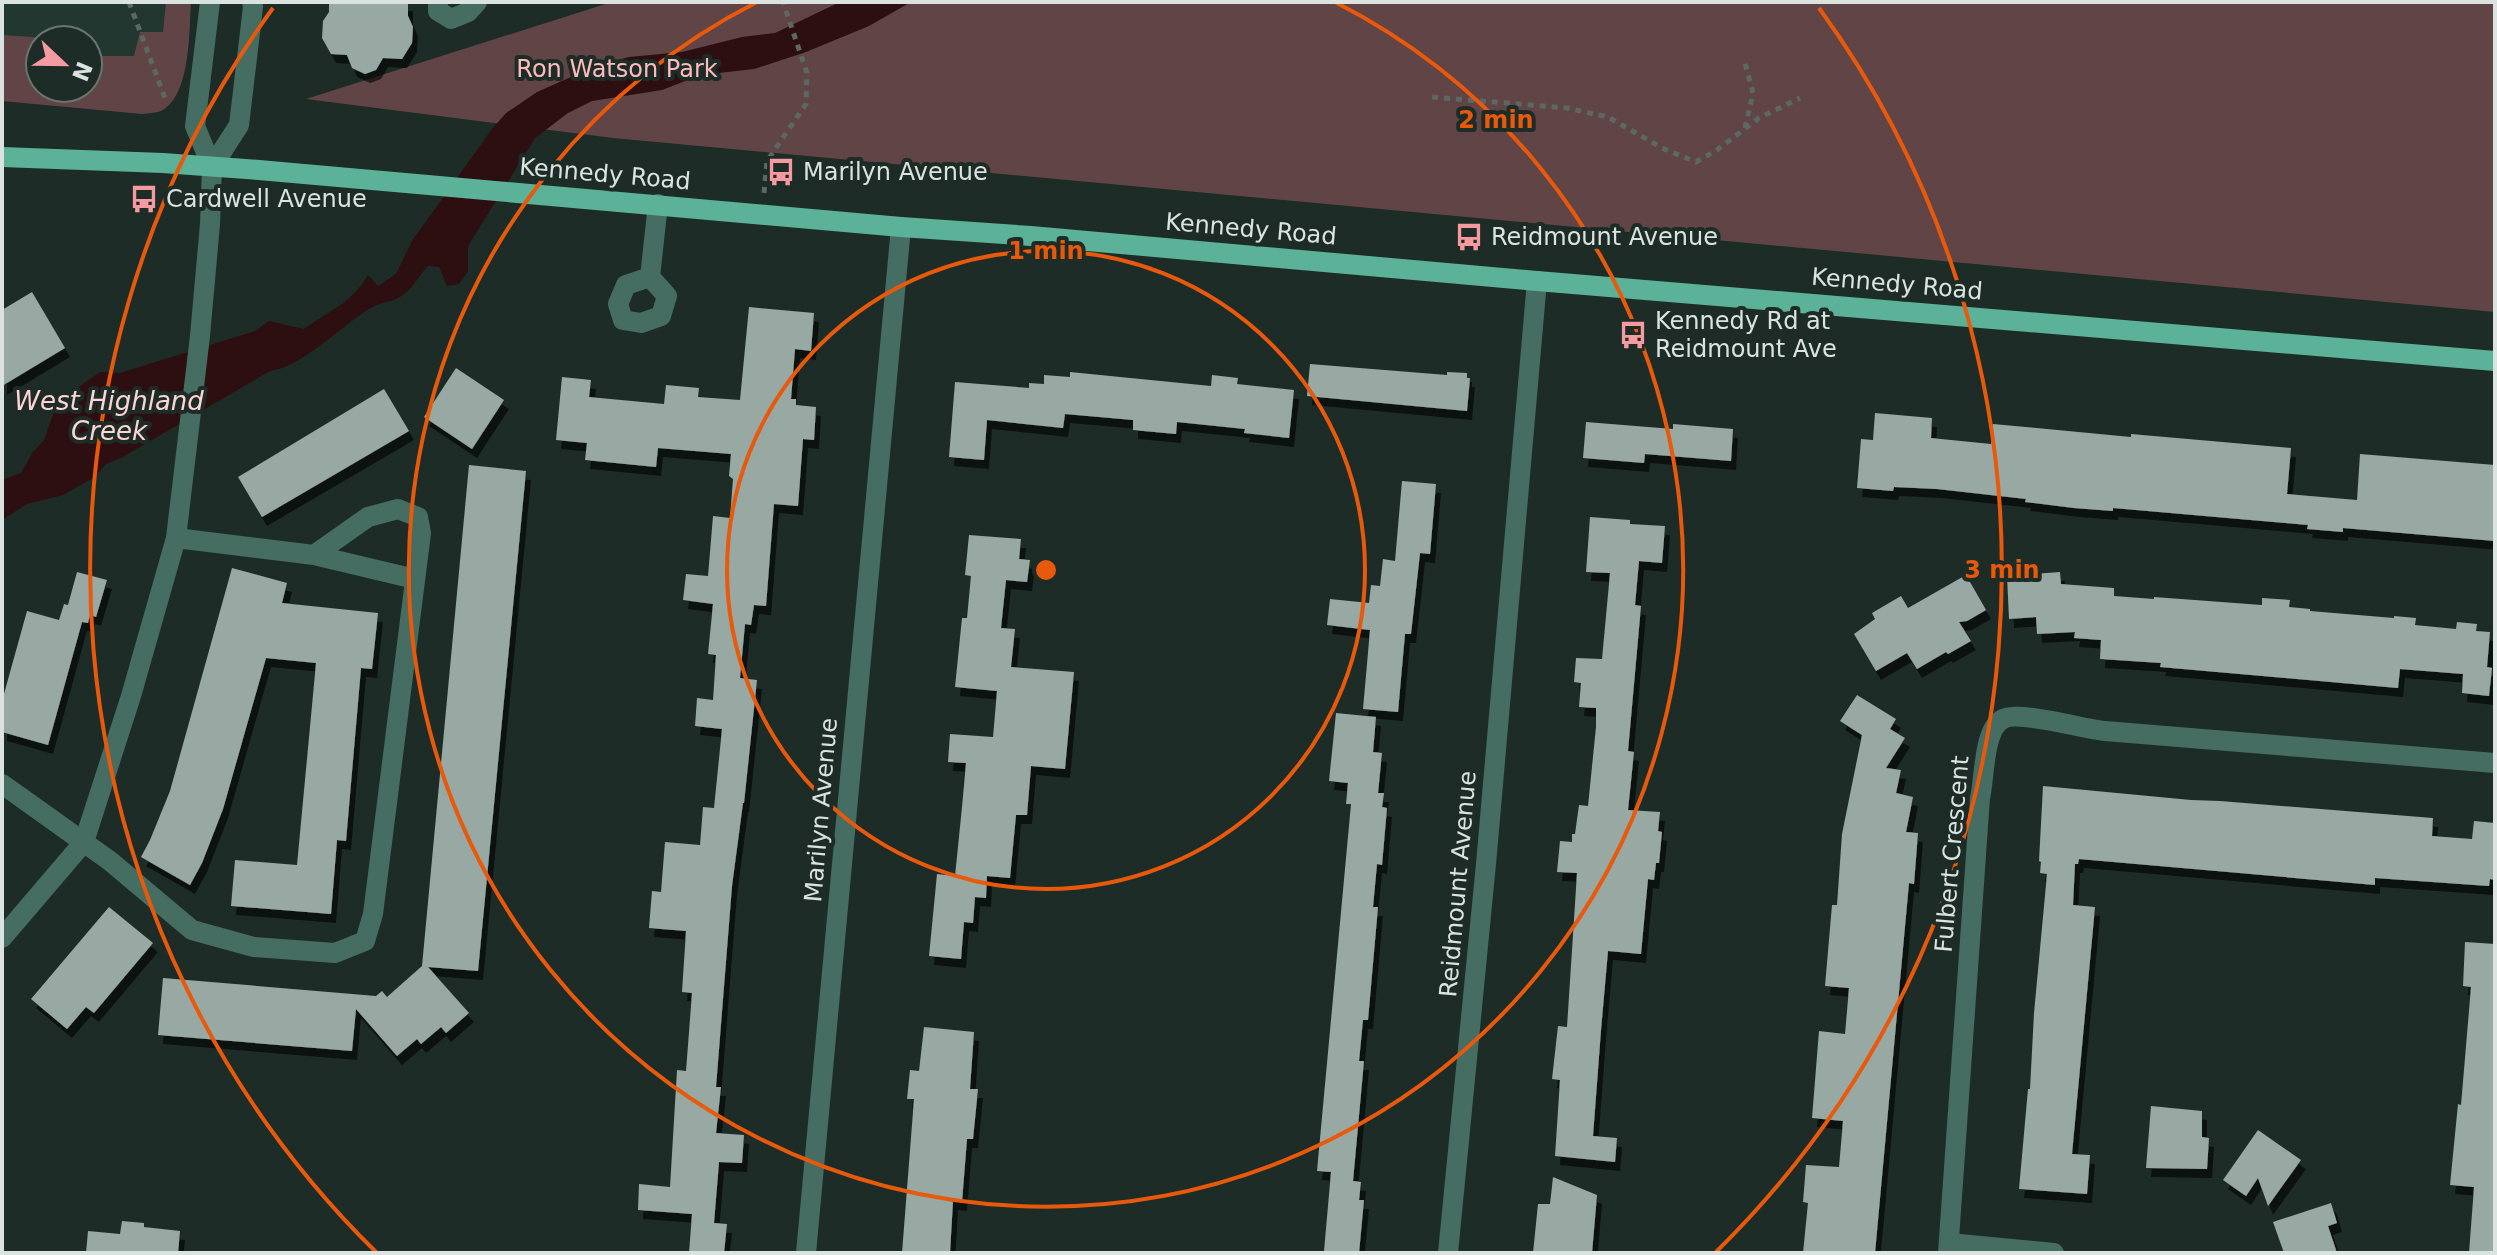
<svg xmlns="http://www.w3.org/2000/svg" width="2497" height="1255" font-family="'DejaVu Sans',sans-serif">
<defs>
<filter id="shadow"><feDropShadow dx="5" dy="9" stdDeviation="0" flood-color="#0009"/></filter>
</defs>
<rect width="100%" height="100%" fill="#1e2c27"/>
<path fill="#213730" d="M2 2H170L162 90 88 85V40H40L2 80Z"/>
<g fill="#614546">
<path d="M166 2H191C189 31 191 96 161 111 156 113 148 113 142 114L2 101V35L63 39 40 40V88H88V56H134L140 32H163Z"/>
<path d="M612 2H2495V312L613 138 306 99Z"/>
</g>
<path fill="#2d0f12" d="M840 2H911L869 26 806 52 754 69 701 75 662 90 592 101 568 113 535 138 468 246V271L459 284 447 286 439 267 428 266C420 274 413 288 403 295 394 302 379 302 369 309 340 327 302 367 270 371L121 458 106 464 95 477 63 495 27 504 2 520V480L21 473 33 452 44 440 55 409 73 391 100 372 120 373 255 331 269 321 304 329C330 310 351 304 368 275L378 286 396 274 412 241 492 129 506 113 537 92 598 65 629 57 682 52 742 37 775 33Z"/>
<g fill="#98a8a2" filter="url(#shadow)">
<path d="M329 2H408V16L413 27 412 43 402 59 383 58 376 70 365 74 352 68 347 55 331 54 322 38 323 21 329 12Z"/>
<path d="M32 292 65 348 2 386V310Z"/>
<path d="M749 307 814 313 811 351 795 349 791 399H796V405L816 407 814 440 803 439 798 506 774 504 766 606 754 605 751 625 745 624 740 678 757 680 744 803H743L732 886 716 1087H721L716 1133 744 1135 742 1163 719 1162 714 1223 727 1224 724 1253H689L692 1214 638 1210 639 1184 670 1187 677 1070 686 1071 692 993 682 992 686 931 649 928 652 891 661 892 665 842 700 845 703 807 714 808 722 729 695 726 697 698 713 700 716 655 708 654 713 604 683 600 686 574 708 576 713 516 730 518 733 479 729 476 731 454 658 448 656 467 585 460 587 443 556 440 562 377 591 380 589 397 664 404 666 385 699 388 698 397 740 400Z"/>
<path d="M1310 364 1447 375V372L1467 373V378H1470L1467 411 1307 396Z"/>
<path d="M456 368 504 400 472 449 424 417Z"/>
<path d="M1070 372 1211 386 1212 375 1238 378 1237 384 1294 390 1289 438 1244 433 1245 429 1177 422 1176 434 1133 430V420L1065 414 1063 428 987 420 984 460 949 457 955 382 1029 388V383L1044 384V375L1070 377Z"/>
<path d="M384 389 409 431 262 517 238 477Z"/>
<path d="M1875 413 1932 418 1931 438 1991 444 1993 424 2131 437V434L2291 448 2287 494 2357 500 2360 454 2495 465V541L2343 528V532L2307 529 2308 525 2113 508V511L2074 508 2025 502 2026 499 1937 489 1894 487 1893 491 1857 488 1861 439 1873 440Z"/>
<path d="M1586 422 1673 429V424L1733 429 1731 461 1645 454 1644 463 1583 458Z"/>
<path d="M469 465 526 471 478 971 428 967 469 1013 446 1033 441 1027 421 1044 417 1039 397 1056 356 1009 352 1051 158 1035 163 978 376 996 382 991 387 997 422 966Z"/>
<path d="M1402 481 1436 484 1430 554 1420 553 1411 634H1405L1398 712 1363 709 1370 630 1327 625 1330 599 1369 603 1371 585 1380 586 1383 559 1395 561Z"/>
<path d="M1590 517 1630 520V524L1665 526 1662 563 1639 561 1635 605 1641 606 1628 751 1634 752 1628 810 1660 812 1658 831 1662 832 1659 863H1656L1654 880 1648 879 1641 954 1608 951 1601 1030 1593 1136 1617 1138 1615 1162 1555 1156 1560 1080 1552 1079 1558 1026 1567 1027 1577 873 1557 872 1560 841 1572 842V834H1575L1579 805 1588 806 1596 727V708L1579 707 1581 683 1574 682 1576 658 1602 659 1610 573 1586 572Z"/>
<path d="M969 535 1021 539 1019 559 1030 560 1027 582 1006 580 1001 628 1015 629 1011 667 1074 672 1065 769 1031 766 1027 815H1016L1010 878 987 876 986 898 975 897 973 923 964 922 961 959 929 956 937 874 955 876 962 807 966 763 948 762 950 734 993 737 997 691 955 687 962 618H967L971 576 965 575Z"/>
<path d="M232 568 287 583 282 603 378 613 372 669 361 668 346 841 337 840 331 914 231 906 235 860 297 865 316 663 266 658 223 809 202 863 190 885 141 857 150 840 170 791Z"/>
<path d="M77 572 107 580 96 617 90 615 88 623 82 622 48 745 2 732V701L27 611 59 620 64 604 68 605Z"/>
<path d="M2060 572 2061 584 2114 588V596L2154 599V597L2262 605V598L2290 600 2289 607 2310 609V611L2394 618V616L2416 618 2415 625 2456 629 2457 622 2477 624 2476 631 2490 632 2487 667 2492 668 2489 696 2462 693 2463 674 2400 669 2398 688 2160 667 2161 663 2100 659 2101 640 2074 638 2075 632 2037 634 2036 617 2009 619 2007 576Z"/>
<path d="M1966 575 1986 610 1967 621 1959 622 1971 641 1948 654 1946 652 1917 669 1907 653 1876 671 1854 634 1875 619 1872 613 1901 596 1908 608Z"/>
<path d="M1857 695 1896 719 1890 729 1905 738 1886 768 1901 770 1896 793 1913 797 1906 832 1918 833 1914 884 1909 883 1875 1253H1803L1808 1203 1803 1202 1806 1165 1839 1167 1843 1121 1812 1118 1819 1031 1845 1034 1849 988 1825 986 1832 905H1837L1842 834 1862 735 1840 721Z"/>
<path d="M1336 713 1376 717 1373 752 1382 753 1378 793H1384L1382 807 1387 808 1382 865 1377 864 1373 907H1378L1368 1020H1363L1359 1061H1364L1353 1181 1361 1182 1359 1200H1364L1359 1253 1324 1251 1331 1172 1317 1171 1351 804H1346L1348 783 1329 781Z"/>
<path d="M2043 786 2191 800 2220 801 2433 818 2432 836 2472 839 2474 821 2495 823V880L2490 879 2489 886 2375 878V885L2079 859 2078 864H2075L2073 905 2095 907 2072 1154 2090 1155 2087 1194 2019 1189 2028 1089H2030L2034 1013 2047 874 2040 873 2041 862 2039 861Z"/>
<path d="M109 907 153 943 94 1013 86 1007 67 1029 31 999Z"/>
<path d="M2465 942 2495 944V1253H2469L2474 1187 2450 1185 2458 1104 2461 1105 2471 987 2463 986Z"/>
<path d="M924 1027 974 1032 970 1089H978L973 1139H967L962 1202 953 1201 950 1253H902L914 1099H907L910 1070 919 1071Z"/>
<path d="M2151 1106 2202 1111V1137L2209 1138 2207 1169 2146 1168Z"/>
<path d="M2258 1130 2301 1160 2268 1206 2258 1178 2246 1196 2223 1180Z"/>
<path d="M1553 1177 1597 1195 1592 1253H1533L1538 1204H1550Z"/>
<path d="M2331 1203 2337 1223 2328 1226 2337 1253H2284L2273 1222Z"/>
<path d="M122 1221 144 1223V1227L180 1231 178 1253H86L88 1231 120 1234Z"/>
</g>
<g fill="none" stroke-linecap="round" stroke-linejoin="round">
<g stroke="#5c6864" stroke-width="5" stroke-dasharray="6 6" stroke-linecap="butt">
<path d="M129 2 165 98"/>
<path d="M1432 97 1567 108 1608 117 1662 148 1696 162 1717 150 1759 118 1800 98"/>
<path d="M1745 128 1753 93 1745 63"/>
<path d="M764 193 767 161 806 104 807 73 783 2"/>
</g>
<g stroke="#466d61" stroke-width="20">
<path d="M438 2V11L451 19 468 12 477 2"/>
<path d="M212 167 239 125 253 7 252 2"/>
<path d="M650 277 667 296 661 316 641 323 623 320 618 304 626 285 650 277 658 204"/>
<path d="M176 538 314 555 415 579"/>
<path d="M2 784 110 861 192 930 254 947 335 953 365 941 373 914 421 533 418 517 398 509 368 517 314 555"/>
<path d="M2 938 84 842 131 696 176 538 200 336 210 224 212 167 195 126 210 2"/>
<path d="M1949 1243 2054 1253"/>
<path d="M806 1253 901 227"/>
<path d="M1448 1253 1486 864 1537 281"/>
<path d="M1948 1253 1980 798C1985 777 1983 729 2003 719 2019 710 2083 729 2105 731 2235 742 2365 752 2495 763"/>
</g>
<path stroke="#5bb299" stroke-width="20" d="M2 157 163 163 259 170 901 227 1031 236 1537 281 2495 361"/>
</g>
<g fill="none" stroke="#e8590c" stroke-width="4">
<circle cx="1046" cy="570" r="319"/>
<path d="M1335 2A637 637 0 1 1 757 2"/>
<path d="M376 1252A956 956 0 0 1 273 8M1819 8A956 956 0 0 1 1716 1252"/>
</g>
<defs>
<symbol id="bus-bare" viewBox="-9 -9 18 18"><path d="M-5-6H5V4H4V6H2V4H-2V6H-4V4H-5ZM-3.5-4V0h7V-4ZM-3.5 1.2v1.5H-2V1.2ZM2 1.2v1.5H3.5V1.2Z" fill="#f49aa0" stroke="#1e2c27" stroke-width="2.5" paint-order="stroke"/></symbol>
</defs>
<g fill-rule="evenodd">
<use href="#bus-bare" x="761" y="152" width="40" height="40"/>
<use href="#bus-bare" x="124" y="179" width="40" height="40"/>
<use href="#bus-bare" x="1449" y="217" width="40" height="40"/>
<use href="#bus-bare" x="1613" y="315" width="40" height="40"/>
</g>
<g text-anchor="middle" dominant-baseline="central" stroke-width="8" stroke-linejoin="round" paint-order="stroke">
<g font-size="24" fill="#febabc" stroke="#1e2c27">
<text x="617" y="69">Ron Watson Park</text>
</g>
<g font-size="24" fill="#dbe3e0" stroke="#1e2c27" text-anchor="start">
<text x="803" y="172">Marilyn Avenue</text>
<text x="166" y="199">Cardwell Avenue</text>
<text x="1491" y="237">Reidmount Avenue</text>
<text x="1655" y="321">Kennedy Rd at<tspan x="1655" dy="28">Reidmount Ave</tspan></text>
</g>
<g font-size="24" fill="#dbe3e0" stroke="#1e2c27">
<text transform="translate(605 174) rotate(5)">Kennedy Road</text>
<text transform="translate(1251 229) rotate(5)">Kennedy Road</text>
<text transform="translate(1897 284) rotate(5)">Kennedy Road</text>
<text transform="translate(821 810) rotate(-85)">Marilyn Avenue</text>
<text transform="translate(1952 854) rotate(-85)">Fulbert Crescent</text>
<text transform="translate(1458 884) rotate(-85)">Reidmount Avenue</text>
</g>
<g font-size="26" font-style="italic" fill="#fed4d5" stroke="#1e2c27">
<text x="109" y="401">West Highland<tspan x="109" dy="30">Creek</tspan></text>
</g>
</g>
<circle cx="1046" cy="570" r="12" fill="#e8590c" stroke="#1e2c27" stroke-width="4"/>
<g font-size="24" text-anchor="middle" font-weight="bold" fill="#e8590c" stroke="#1e2c27" stroke-width="8" stroke-linejoin="round" paint-order="stroke">
<text x="1496" y="128">2 min</text>
<text x="1046" y="259">1 min</text>
<text x="2002" y="578">3 min</text>
</g>
<rect width="2497" height="1255" fill="none" stroke="#dbe3e0" stroke-width="8"/>
<g transform="translate(64 64) rotate(112)"><circle r="38" fill="#1e2c27" stroke="#6a7571" stroke-width="2"/>
<path d="M0-6L14 30L0 20L-14 30Z" fill="#f49aa0"/>
<text y="-12" font-size="22" font-weight="bold" text-anchor="middle" fill="#dbe3e0">N</text>
</g>
</svg>
